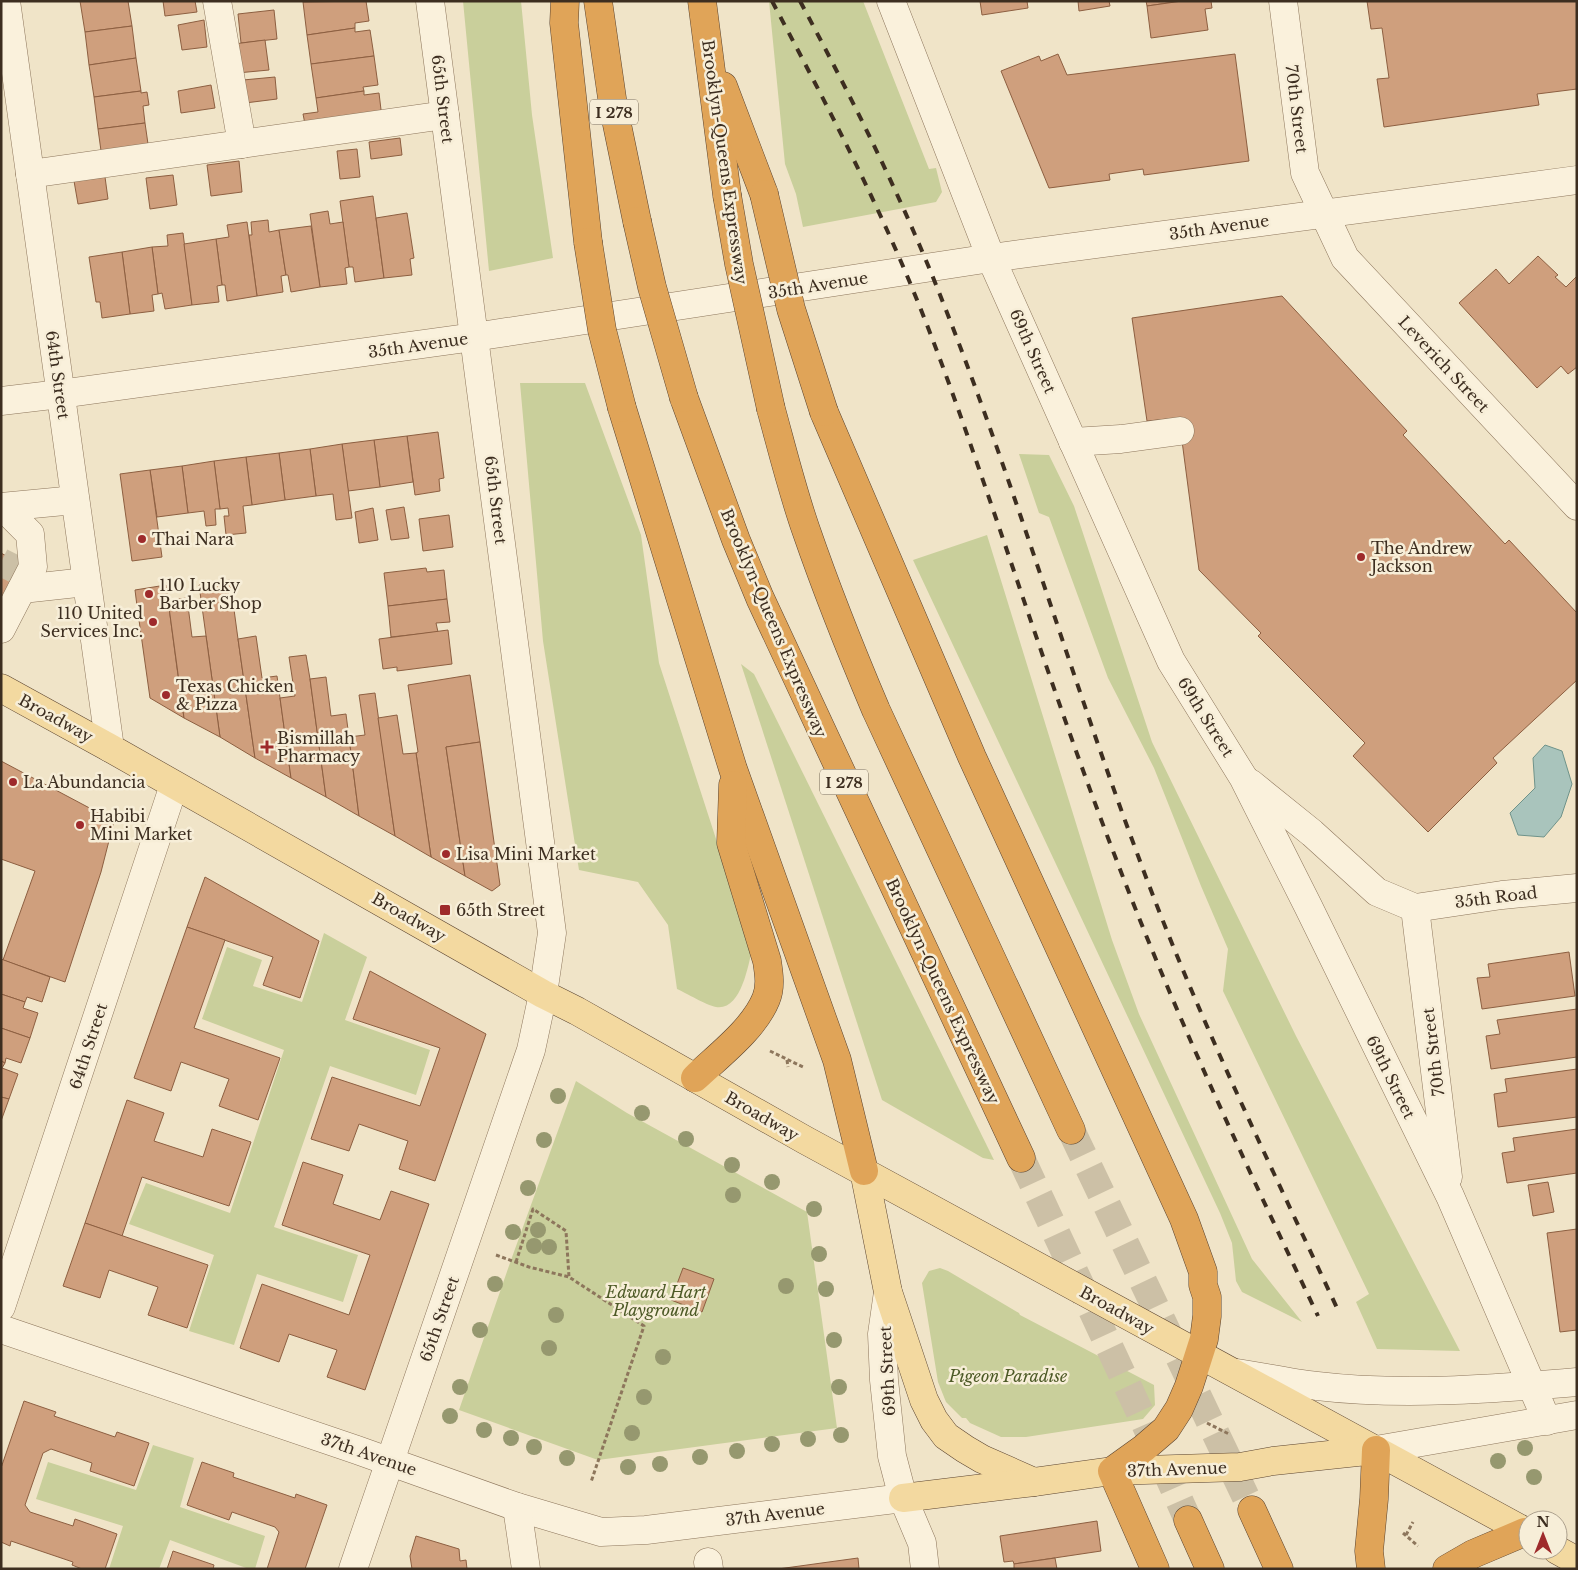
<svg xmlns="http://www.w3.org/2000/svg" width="1578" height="1570" font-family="'Libre Baskerville',serif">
<rect width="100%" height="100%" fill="#f0e4c8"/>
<g fill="#c9cf9b">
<path d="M463 1H521L532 115 553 258 489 271Z"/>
<path d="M769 1H863L929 169 936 168 942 192 936 202 803 227 796 194 785 164Z"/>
<path d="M520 383H585L641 535 659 663 752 950C748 966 741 1011 716 1007 706 1005 686 993 677 989L668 925 638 882 579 870 543 641Z"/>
<path d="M1019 454 1049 455 1074 506 1152 742 1296 1036 1460 1351 1377 1349 1356 1302 1369 1294 1223 991 1228 949 1201 886 1154 768 1108 678 1049 517 1039 513Z"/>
<path d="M987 535 1112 940 1139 1014 1252 1259 1302 1322 1242 1292 1236 1281 1232 1243 1220 1213 913 560Z"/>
<path d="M741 664 754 674 994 1160 983 1158 882 1100Z"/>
<path d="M324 933 367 957 345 1020 430 1050 416 1095 330 1066 274 1227 358 1255 343 1302 257 1274 234 1345 189 1331 214 1255 129 1224 146 1183 230 1213 284 1050 202 1019 227 947 262 960 253 986 302 1002Z"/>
<path d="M576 1081 627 1113 807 1212 837 1428 598 1460 459 1410 511 1260Z"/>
<path d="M940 1268 948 1271 1019 1313 1020 1315 1154 1385 1155 1405 1143 1419 1026 1437H1001L970 1423 966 1418H962L946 1402 938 1382 922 1283 929 1271Z"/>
<path d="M153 1445 194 1458 180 1507 265 1536 255 1569H249L170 1540 159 1569H109L123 1526 36 1499 48 1462 136 1490Z"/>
</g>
<path fill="#a9c4bc" stroke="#6f938a" d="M1545 745 1562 751 1572 784 1561 817 1544 837 1518 835 1510 813 1535 788 1533 758Z"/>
<g fill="#cf9f7d" stroke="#8d5f41">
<path d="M80 1H128L132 26 85 32Z"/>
<path d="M163 1H195L197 12 165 16Z"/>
<path d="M366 1 369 21 355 23V28L307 35 303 2Z"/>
<path d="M980 1H1027L1028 8 982 15Z"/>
<path d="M1078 1H1109L1110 6 1079 11Z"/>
<path d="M1146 1H1182L1147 6Z"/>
<path d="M1182 1H1211L1212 8 1205 9 1208 30 1151 38 1147 6Z"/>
<path d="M1367 1H1577V89L1537 94 1539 105 1384 127 1377 79 1389 78 1382 28 1371 29Z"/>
<path d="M274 10 277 39 241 43 238 14Z"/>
<path d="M204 20 207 47 182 50 178 25Z"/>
<path d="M132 26 136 58 89 65 85 32Z"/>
<path d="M355 28V32L370 30 374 56 311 64 307 35Z"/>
<path d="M265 40 269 70 237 73 234 44Z"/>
<path d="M1058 54 1067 75 1235 54 1249 161 1144 175 1143 169 1109 174 1110 180 1049 188 1001 71 1039 56 1041 61Z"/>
<path d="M374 56 378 85 363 87 364 91 316 98 311 64Z"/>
<path d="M136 58 141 91 94 97 89 65Z"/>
<path d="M275 77 277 99 245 103 243 80Z"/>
<path d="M211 85 215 108 181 113 178 91Z"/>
<path d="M141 91V93L147 92 149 105 143 106 145 123 98 129 94 97Z"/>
<path d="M364 91V95L379 93 382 118 305 124 303 114 318 112 316 98Z"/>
<path d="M145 123 149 151 102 158 98 129Z"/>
<path d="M400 138 402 155 371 159 369 142Z"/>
<path d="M357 149 360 177 340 179 337 151Z"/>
<path d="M239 161 242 192 211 196 207 165Z"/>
<path d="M173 175 177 205 150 209 146 178Z"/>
<path d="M105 177 108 199 78 204 74 181Z"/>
<path d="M373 196 384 278 355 282 353 267H349L340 201Z"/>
<path d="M328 211 330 224 343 222 349 267 345 268 347 284 320 287 310 214Z"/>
<path d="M407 213 414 258 410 259 412 275 384 278 376 218Z"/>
<path d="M268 220 269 232 279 230 286 275 281 276 283 292 257 296 249 235H252L251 222Z"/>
<path d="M247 222 257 296 227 301 225 285H222L216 239 229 237 227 225Z"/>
<path d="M311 226 320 287 291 292 288 275H286L279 230Z"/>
<path d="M183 233 192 305 165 309 162 293 158 294 152 247 168 246 167 235Z"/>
<path d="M216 239 222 285 217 286 219 302 192 305 184 244Z"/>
<path d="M152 247 158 294 152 295 154 311 130 314 122 252Z"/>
<path d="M122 252 130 314 102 318 100 302H96L89 257Z"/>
<path d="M1538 256 1558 275 1555 277 1566 287 1577 276V367L1568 374 1561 366 1537 388 1459 303 1496 269 1509 284Z"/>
<path d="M1282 296 1407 431 1403 435 1505 544 1509 540 1577 613V680L1493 758 1497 763 1428 832 1353 756 1365 743 1258 636 1261 633 1199 570 1179 418 1147 421 1132 318Z"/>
<path d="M438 432 444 478 439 479 440 491 415 495 407 436Z"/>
<path d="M407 436 413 482 380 487 374 440Z"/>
<path d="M374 440 380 487 348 491 342 444Z"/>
<path d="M342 444 352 518 336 520 333 494 316 496 310 449Z"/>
<path d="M310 449 316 496 285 500 279 453Z"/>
<path d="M279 453 285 500 252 505 246 457Z"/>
<path d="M246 457 252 505 243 506 246 533 226 535 224 516H229L228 508 220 509 214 461Z"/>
<path d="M214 461 220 509H215L216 525 206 526 204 511 188 513 182 466Z"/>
<path d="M182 466 188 513 157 517 150 470Z"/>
<path d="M150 470 162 557 132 561 120 474Z"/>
<path d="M404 507 409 538 391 540 386 510Z"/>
<path d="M373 508 378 540 359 543 355 512Z"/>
<path d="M449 515 453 547 423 551 419 519Z"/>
<path d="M1 553 22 565 1 602Z"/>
<path d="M426 568 427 572 444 570 447 599 388 606 384 573Z"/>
<path d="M230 580 238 639 255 758 220 737 199 585Z"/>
<path d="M166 585 177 668 184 718 150 698 137 606 135 590Z"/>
<path d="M187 598 192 637 206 636 220 737 184 718 168 600Z"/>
<path d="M447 599 450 622 436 623 438 632 391 637 388 606Z"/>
<path d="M448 630 452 664 397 671V667L383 669 379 639Z"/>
<path d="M256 636 262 678 277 676 291 778 255 758 238 639Z"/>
<path d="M306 655 310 679 326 797 291 778 280 698 295 696 289 657Z"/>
<path d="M470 675 480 742 446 747 465 876 431 857 416 753 418 752 408 685Z"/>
<path d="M326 677 331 716 346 714 359 816 326 797 310 679Z"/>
<path d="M375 693 390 801 395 836 359 816 349 737 365 735 359 695Z"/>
<path d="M397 715 403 754 416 753 431 857 395 836 378 718Z"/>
<path d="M480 742 500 885 492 891 465 876 446 747Z"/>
<path d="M1 761 114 821 101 872 65 982 3 960 35 871 1 859Z"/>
<path d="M205 877 319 941 300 998 263 985 273 957 187 927Z"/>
<path d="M187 927 225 940 194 1028 280 1058 258 1120 219 1106 229 1079 181 1062 171 1091 134 1078Z"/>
<path d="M1569 952 1575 996 1482 1009 1477 978 1490 977 1488 964Z"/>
<path d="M1 959 50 977 42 1002 27 997 25 1002 1 994Z"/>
<path d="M370 971 486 1034 435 1181 399 1169 408 1141 359 1124 349 1151 311 1139 332 1077 420 1106 440 1048 353 1019Z"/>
<path d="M1 994 25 1002 23 1008 38 1013 30 1038 1 1028Z"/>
<path d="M1577 1009V1057L1491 1069 1486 1036 1500 1034 1497 1020Z"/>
<path d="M1 1028 30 1038 21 1063 6 1058 5 1063 1 1061Z"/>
<path d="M1 1061 5 1063 2 1068 18 1074 9 1099 1 1097Z"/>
<path d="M1577 1069V1117L1498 1127 1494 1094 1507 1092 1505 1079Z"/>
<path d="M1 1097 9 1099 1 1121Z"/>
<path d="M127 1100 164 1113 154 1141 203 1157 212 1129 251 1142 229 1206 142 1177 122 1236 85 1223Z"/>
<path d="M1577 1129V1173L1507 1183 1502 1153 1515 1151 1513 1138Z"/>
<path d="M303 1162 343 1175 333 1204 380 1220 391 1191 429 1204 365 1390 327 1377 337 1350 289 1334 279 1362 240 1348 262 1284 349 1315 370 1255 282 1225Z"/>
<path d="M1548 1182 1554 1212 1533 1216 1528 1185Z"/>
<path d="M85 1223 208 1265 187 1328 148 1315 158 1287 109 1270 100 1298 63 1286Z"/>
<path d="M1577 1229V1330L1560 1332 1547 1233Z"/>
<path d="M683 1268 714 1279 702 1312 671 1300Z"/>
<path d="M24 1401 56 1412 54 1416 115 1437 117 1432 149 1443 134 1486 90 1471 92 1463 51 1449 43 1453 25 1505 30 1512 73 1526 75 1519 117 1534 105 1569H82L72 1565 73 1562 11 1541 10 1546 1 1542V1468Z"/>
<path d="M202 1462 234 1473 233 1477 295 1498 296 1494 327 1505 305 1569H267L279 1532 275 1527 232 1512 229 1520 187 1505Z"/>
<path d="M1097 1521 1101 1551 1014 1564 1013 1561 1004 1562 1000 1536Z"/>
<path d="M416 1536 459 1549 460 1561 466 1560 467 1569H412L410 1556Z"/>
<path d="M173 1551 214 1565 213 1569H167Z"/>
<path d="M858 1558 859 1569H778Z"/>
<path d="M1055 1558 1057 1569H1014V1564Z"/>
</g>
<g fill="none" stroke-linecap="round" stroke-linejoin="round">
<path stroke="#ccc0a6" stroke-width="28" stroke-dasharray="28 14" stroke-linecap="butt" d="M1 562 19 571"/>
<g stroke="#ccc0a6" stroke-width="28" stroke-dasharray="28 14" stroke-linecap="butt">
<path d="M1071 1130 1252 1510"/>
<path d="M1021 1158 1143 1419 1188 1520"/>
</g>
<defs>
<g id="minor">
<path d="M6 1 110 748"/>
<path d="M217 1 242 144"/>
<path d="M891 1 991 258 1171 661 1243 777 1308 906 1450 1196 1547 1421"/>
<path d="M1283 1 1305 173 1345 258 1577 506"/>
<path d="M30 174 445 115"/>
<path d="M1 401 60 394 474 337 991 258 1577 180"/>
<path d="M1073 442 1121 439 1180 431"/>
<path d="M1 507 75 500"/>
<path d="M22 589 86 582"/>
<path d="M1 629 33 567 30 534 3 507"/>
<path d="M1250 783 1312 833 1377 892 1415 908 1502 895 1577 888"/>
<path d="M1415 908 1448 1177"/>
<path d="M888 1292 882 1334 884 1380 892 1456 903 1498 922 1543 925 1569"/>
<path d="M1 1307 174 785"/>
<path d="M1 1329 357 1450 517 1507 601 1532 646 1530 903 1498"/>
<path d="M1237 1373C1264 1377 1290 1383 1317 1386 1400 1396 1493 1389 1577 1382"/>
<path d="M1376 1450 1577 1415"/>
<path d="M517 1507 526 1569"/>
<path d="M708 1562 709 1569"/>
<path d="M353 1569 531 1050 543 994 552 933 430 1"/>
</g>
<g id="major">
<path d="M1 688 110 748 543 994 577 1011 805 1140 1528 1533"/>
<path d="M864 1171 888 1292 924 1400 934 1420 946 1436 965 1449 982 1459 1034 1482"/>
<path d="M903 1498 1034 1482 1112 1471 1240 1467 1273 1461 1376 1450"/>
<path d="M1557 1550 1577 1561"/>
</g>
<g id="highway">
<path d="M565 1 564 23 588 242"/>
<path d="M598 1 613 105 637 221"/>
<path d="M702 1 727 195"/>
<path d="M723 86 764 194"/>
<path d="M684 398 736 540 760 598 1021 1158"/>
<path d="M622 408 733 769 837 1060 864 1171"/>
<path d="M771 409C782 449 792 490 806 530 827 591 851 651 876 710L1071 1130"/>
<path d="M824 412 972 757 1184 1219 1203 1272V1285L1207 1297V1316L1204 1339 1189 1386 1179 1409 1166 1429 1144 1448 1112 1471 1155 1569"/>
<path d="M695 1078C718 1056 754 1029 766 999 771 987 769 974 767 961L731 843 733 785"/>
<path d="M1252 1510 1279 1569"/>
<path d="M1188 1520 1210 1569"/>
<path d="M1371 1569 1369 1551 1374 1499 1376 1450"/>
<path d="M1447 1569 1473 1554 1525 1532"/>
</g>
</defs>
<use href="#minor" stroke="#8d765c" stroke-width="29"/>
<use href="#major" stroke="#5b4430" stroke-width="29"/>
<use href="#highway" stroke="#5b4430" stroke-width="29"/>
<g stroke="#8d765c" stroke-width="3" stroke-dasharray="4 2.5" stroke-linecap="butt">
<path d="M770 1051 805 1068"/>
<path d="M787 1060 788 1067"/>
<path d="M496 1255 529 1267 569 1277 644 1326 591 1482"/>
<path d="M516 1262 533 1209 566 1231 569 1277"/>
<path d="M1207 1423 1229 1434"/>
<path d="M1403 1533 1418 1546"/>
<path d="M1406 1535 1413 1522"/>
</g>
<use href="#minor" stroke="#faf1dc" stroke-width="28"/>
<use href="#major" stroke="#f3d9a0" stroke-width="28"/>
<use href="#highway" stroke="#e0a458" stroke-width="28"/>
<g stroke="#3d2e20" stroke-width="4" stroke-dasharray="9 9" stroke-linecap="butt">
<path d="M772 1C820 92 868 183 908 278 942 359 970 443 999 527 1037 639 1075 753 1118 864 1177 1019 1247 1167 1318 1316"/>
<path d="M800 1C847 89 892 178 930 270 1008 461 1065 660 1137 853 1194 1009 1267 1158 1337 1308"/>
</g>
<defs>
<g id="highway-bridge">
<path d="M764 194 791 309 824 412"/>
<path d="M727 195 739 264 771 409"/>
<path d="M637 221 652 287 684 398"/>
<path d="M588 242 602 330 622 408"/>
</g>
</defs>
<use href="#highway-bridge" stroke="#5b4430" stroke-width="29" stroke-linecap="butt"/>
<use href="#highway-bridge" stroke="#e0a458" stroke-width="28"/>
</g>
<g fill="#96986f">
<circle cx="558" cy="1096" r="8"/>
<circle cx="642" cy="1113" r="8"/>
<circle cx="686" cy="1139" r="8"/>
<circle cx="544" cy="1140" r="8"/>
<circle cx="732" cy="1165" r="8"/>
<circle cx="772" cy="1182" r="8"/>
<circle cx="528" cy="1188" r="8"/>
<circle cx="733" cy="1195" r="8"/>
<circle cx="814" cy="1209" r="8"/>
<circle cx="538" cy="1230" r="8"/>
<circle cx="513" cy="1232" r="8"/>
<circle cx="534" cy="1246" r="8"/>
<circle cx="549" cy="1247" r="8"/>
<circle cx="819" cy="1254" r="8"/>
<circle cx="495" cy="1284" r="8"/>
<circle cx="786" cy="1286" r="8"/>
<circle cx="826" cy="1289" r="8"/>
<circle cx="556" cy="1315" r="8"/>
<circle cx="480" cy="1330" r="8"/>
<circle cx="834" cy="1340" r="8"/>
<circle cx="549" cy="1348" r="8"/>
<circle cx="663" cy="1357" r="8"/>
<circle cx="460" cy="1387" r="8"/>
<circle cx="839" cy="1387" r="8"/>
<circle cx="644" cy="1397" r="8"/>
<circle cx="450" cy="1416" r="8"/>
<circle cx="484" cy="1430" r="8"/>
<circle cx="632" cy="1433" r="8"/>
<circle cx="841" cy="1435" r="8"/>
<circle cx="511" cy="1438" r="8"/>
<circle cx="808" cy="1439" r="8"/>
<circle cx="772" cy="1444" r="8"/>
<circle cx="534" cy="1447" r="8"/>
<circle cx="1525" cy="1448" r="8"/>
<circle cx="737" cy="1451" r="8"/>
<circle cx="700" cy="1457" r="8"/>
<circle cx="567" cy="1458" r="8"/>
<circle cx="1498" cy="1461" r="8"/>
<circle cx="660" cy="1464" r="8"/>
<circle cx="628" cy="1467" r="8"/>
<circle cx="1534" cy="1477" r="8"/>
</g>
<g fill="#9e2a2b" stroke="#f7eed8" stroke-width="2">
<circle cx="142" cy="539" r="5"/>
<circle cx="1361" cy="557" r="5"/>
<circle cx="149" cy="594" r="5"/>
<circle cx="153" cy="622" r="5"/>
<circle cx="166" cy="695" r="5"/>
<path d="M264.5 739.5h5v5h5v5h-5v5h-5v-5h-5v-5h5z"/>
<circle cx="13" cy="782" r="5"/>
<circle cx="80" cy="825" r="5"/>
<circle cx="446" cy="854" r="5"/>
<rect x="439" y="904" width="12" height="12" rx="2.5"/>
</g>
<g text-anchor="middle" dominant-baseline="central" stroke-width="5" stroke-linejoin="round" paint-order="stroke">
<g fill="#f7eed8" stroke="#756857" stroke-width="1">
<rect x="590" y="99.5" width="48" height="25" rx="4"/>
<rect x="820" y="769.5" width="48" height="25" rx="4"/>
</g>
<g font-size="15" font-weight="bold" fill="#3d2e20">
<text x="614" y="112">I 278</text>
<text x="844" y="782">I 278</text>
</g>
<g font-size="16" fill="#3d2e20" stroke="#f7eed8">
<text transform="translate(443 99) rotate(83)">65th Street</text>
<text transform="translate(1297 109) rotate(83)">70th Street</text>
<text transform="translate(725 162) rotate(82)">Brooklyn-Queens Expressway</text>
<text transform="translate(1219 227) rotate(-8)">35th Avenue</text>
<text transform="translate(818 285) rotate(-9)">35th Avenue</text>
<text transform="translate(418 345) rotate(-8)">35th Avenue</text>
<text transform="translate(1033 351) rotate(66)">69th Street</text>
<text transform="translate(1444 364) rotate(47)">Leverich Street</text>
<text transform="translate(58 375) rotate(82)">64th Street</text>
<text transform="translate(496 500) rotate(83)">65th Street</text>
<text transform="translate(774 623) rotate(67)">Brooklyn-Queens Expressway</text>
<text transform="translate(1206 717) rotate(58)">69th Street</text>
<text transform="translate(56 718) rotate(29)">Broadway</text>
<text transform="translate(1496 897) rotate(-7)">35th Road</text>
<text transform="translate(409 917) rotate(30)">Broadway</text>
<text transform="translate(943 991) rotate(65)">Brooklyn-Queens Expressway</text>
<text transform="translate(88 1046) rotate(-72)">64th Street</text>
<text transform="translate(1433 1052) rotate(-97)">70th Street</text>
<text transform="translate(1391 1077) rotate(64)">69th Street</text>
<text transform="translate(762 1116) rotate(30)">Broadway</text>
<text transform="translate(1117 1310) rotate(29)">Broadway</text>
<text transform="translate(439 1319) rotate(-71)">65th Street</text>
<text transform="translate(887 1371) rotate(-93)">69th Street</text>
<text transform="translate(369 1454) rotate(19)">37th Avenue</text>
<text transform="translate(1177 1469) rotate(-2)">37th Avenue</text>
<text transform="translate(775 1514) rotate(-7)">37th Avenue</text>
</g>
<g font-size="16" fill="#3d2e20" stroke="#f7eed8" text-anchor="start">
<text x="152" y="539">Thai Nara</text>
<text x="1371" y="548">The Andrew<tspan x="1371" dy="18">Jackson</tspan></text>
<text x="159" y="585">110 Lucky<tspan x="159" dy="18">Barber Shop</tspan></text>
<text x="143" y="613" text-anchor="end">110 United<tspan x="143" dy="18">Services Inc.</tspan></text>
<text x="176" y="686">Texas Chicken<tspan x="176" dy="18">&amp; Pizza</tspan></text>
<text x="277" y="738">Bismillah<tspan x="277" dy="18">Pharmacy</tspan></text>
<text x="23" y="782">La Abundancia</text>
<text x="90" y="816">Habibi<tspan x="90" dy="18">Mini Market</tspan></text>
<text x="456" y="854">Lisa Mini Market</text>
<text x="456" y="910">65th Street</text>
</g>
<g font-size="16" font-style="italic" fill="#4d5a26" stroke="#f7eed8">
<text x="656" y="1292">Edward Hart<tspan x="656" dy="18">Playground</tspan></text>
<text x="1008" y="1376">Pigeon Paradise</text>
</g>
</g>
<rect width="1578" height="1570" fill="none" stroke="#3d2e20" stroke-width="5"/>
<g transform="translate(1543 1535)"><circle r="24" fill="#f7eed8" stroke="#ada18e"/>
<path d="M0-4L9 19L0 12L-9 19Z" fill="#9e2a2b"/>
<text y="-8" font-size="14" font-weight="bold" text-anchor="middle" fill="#3d2e20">N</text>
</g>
</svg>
